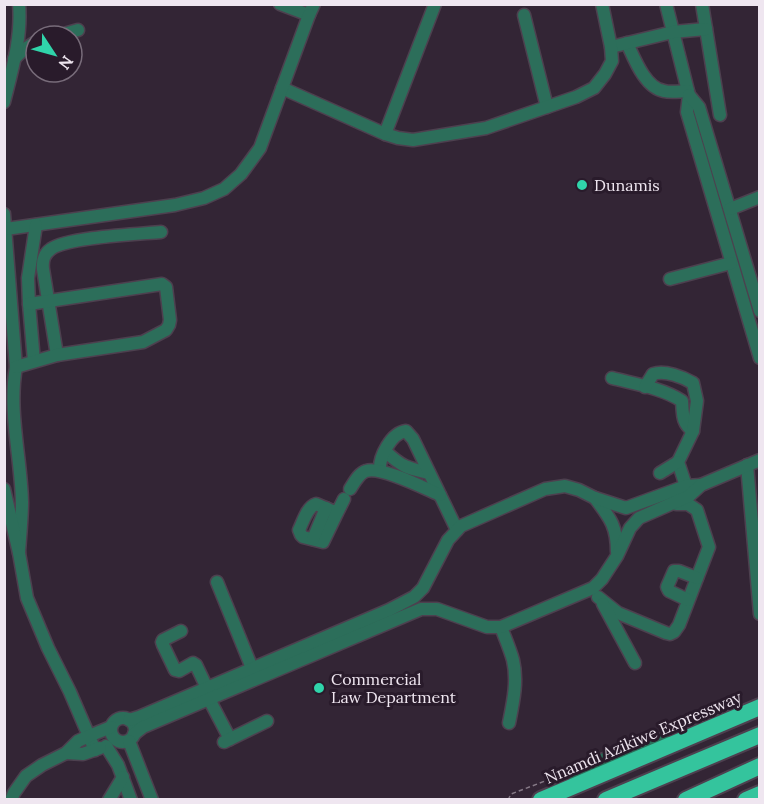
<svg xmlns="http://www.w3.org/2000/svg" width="764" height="804" font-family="Lora,serif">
<rect width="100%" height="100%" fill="#332535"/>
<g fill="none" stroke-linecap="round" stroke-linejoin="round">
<defs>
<g id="minor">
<path d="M280 4 309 15 314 4"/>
<path d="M666 4 689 95 687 112 760 358"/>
<path d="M702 4 720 115"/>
<path d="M524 15 547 107"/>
<path d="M57 36 78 30"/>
<path d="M627 43C634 58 645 88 664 91 671 93 681 91 688 91"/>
<path d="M611 47 673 32 706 29"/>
<path d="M14 59 23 50 36 42"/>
<path d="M282 88 385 134 398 138 413 140 486 128 576 97 594 88 605 74 612 61 611 47 602 4"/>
<path d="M689 95 699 107 760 311"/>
<path d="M4 102C12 70 22 37 19 4"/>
<path d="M385 134 435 4"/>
<path d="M730 209 760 197"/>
<path d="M4 214 16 367C8 412 21 457 22 502 22 518 20 536 19 553"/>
<path d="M6 229 175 205 204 198 224 189 241 174 260 148 309 15"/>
<path d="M670 279 731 263"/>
<path d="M57 355 43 269C42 260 44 254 51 249 67 237 139 234 161 232"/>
<path d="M34 361 29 304 28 278 36 225"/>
<path d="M16 367 57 355 143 342 166 330 169 325 170 320 166 287 162 284 29 304"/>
<path d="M612 378C635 384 662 388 682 401 683 415 682 423 693 431"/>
<path d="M645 387 653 374C665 370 683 377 693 383L697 401 693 431 678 462 688 492"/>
<path d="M385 451C402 467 407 468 429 473"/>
<path d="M747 465 760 614"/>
<path d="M380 470C379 457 391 433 406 431L413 439 457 530"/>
<path d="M660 473 678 462"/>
<path d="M4 489 19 553 27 598 48 648 70 692 95 750"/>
<path d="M350 489C354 483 359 473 366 471 381 466 424 488 440 495"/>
<path d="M595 498C610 518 617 526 617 552"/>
<path d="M337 513 323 542 303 537 301 535 299 530C303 522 307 507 316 504L337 513 344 499"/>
<path d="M313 539 326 508"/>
<path d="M217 582 252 668"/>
<path d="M598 597 618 613 666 633 670 634 674 632 679 625 709 547 697 510 688 504H676"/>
<path d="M688 600 669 591 667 587 674 571H679L697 578"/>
<path d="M603 604 635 663"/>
<path d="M501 627C505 638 510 649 513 660 518 681 513 703 509 723"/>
<path d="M181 631 163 640 162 642 163 645 175 670 179 671 193 663 196 665 207 688"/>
<path d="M209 699 230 739"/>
<circle cx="123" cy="730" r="12"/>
<path d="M129 720 139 717 389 610 414 597 423 588 448 540 461 526 545 489 565 486 579 490 595 498 626 508 686 486 701 485"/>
<path d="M134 734 143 727 421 609H437L487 627H501L593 588 602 579 617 556 630 528 639 518 689 496 701 485 760 460"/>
<path d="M129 741 152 800"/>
<path d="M224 742 267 721"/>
<path d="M106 746 118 765 131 800"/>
<path d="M66 753 83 754 100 748"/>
<path d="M575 786 576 777 582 768 651 740H661L672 745"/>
<path d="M11 800 14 793 26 776 42 765 66 753 78 741 89 736 111 727"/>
<path d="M109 800 123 777"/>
</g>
<g id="highway">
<path d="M541 800 760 707"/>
<path d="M606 800 760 735"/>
<path d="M686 800 760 766"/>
<path d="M746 800 760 794"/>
</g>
</defs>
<use href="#minor" stroke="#4d404f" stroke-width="15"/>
<use href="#highway" stroke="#4d404f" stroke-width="20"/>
<path stroke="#857986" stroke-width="1.5" stroke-dasharray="4.5 3" stroke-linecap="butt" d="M508 800 511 794 566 773"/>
<use href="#minor" stroke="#2c6e5a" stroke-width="12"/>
<use href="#highway" stroke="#34c49d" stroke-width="16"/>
</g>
<g fill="#30d4aa" stroke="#291b2b" stroke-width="2">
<circle cx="582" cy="185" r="6"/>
<circle cx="319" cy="688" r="6"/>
</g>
<g text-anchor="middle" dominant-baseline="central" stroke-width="6" stroke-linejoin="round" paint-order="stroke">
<g font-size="16" fill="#efe6f0" stroke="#291b2b" text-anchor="start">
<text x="594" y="185">Dunamis</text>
<text x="331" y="679">Commercial<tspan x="331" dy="18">Law Department</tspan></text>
</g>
<g font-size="16" fill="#efe6f0" stroke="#291b2b">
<text transform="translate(643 737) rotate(-23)">Nnamdi Azikiwe Expressway</text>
</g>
</g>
<rect width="764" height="804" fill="none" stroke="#efe6f0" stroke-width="12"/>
<g transform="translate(54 54) rotate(126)"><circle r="28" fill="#291b2b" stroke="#786c7a" stroke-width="1.5"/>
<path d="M0-4.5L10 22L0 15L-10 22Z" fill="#30d4aa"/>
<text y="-9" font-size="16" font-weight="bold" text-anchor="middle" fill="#efe6f0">N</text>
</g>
</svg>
